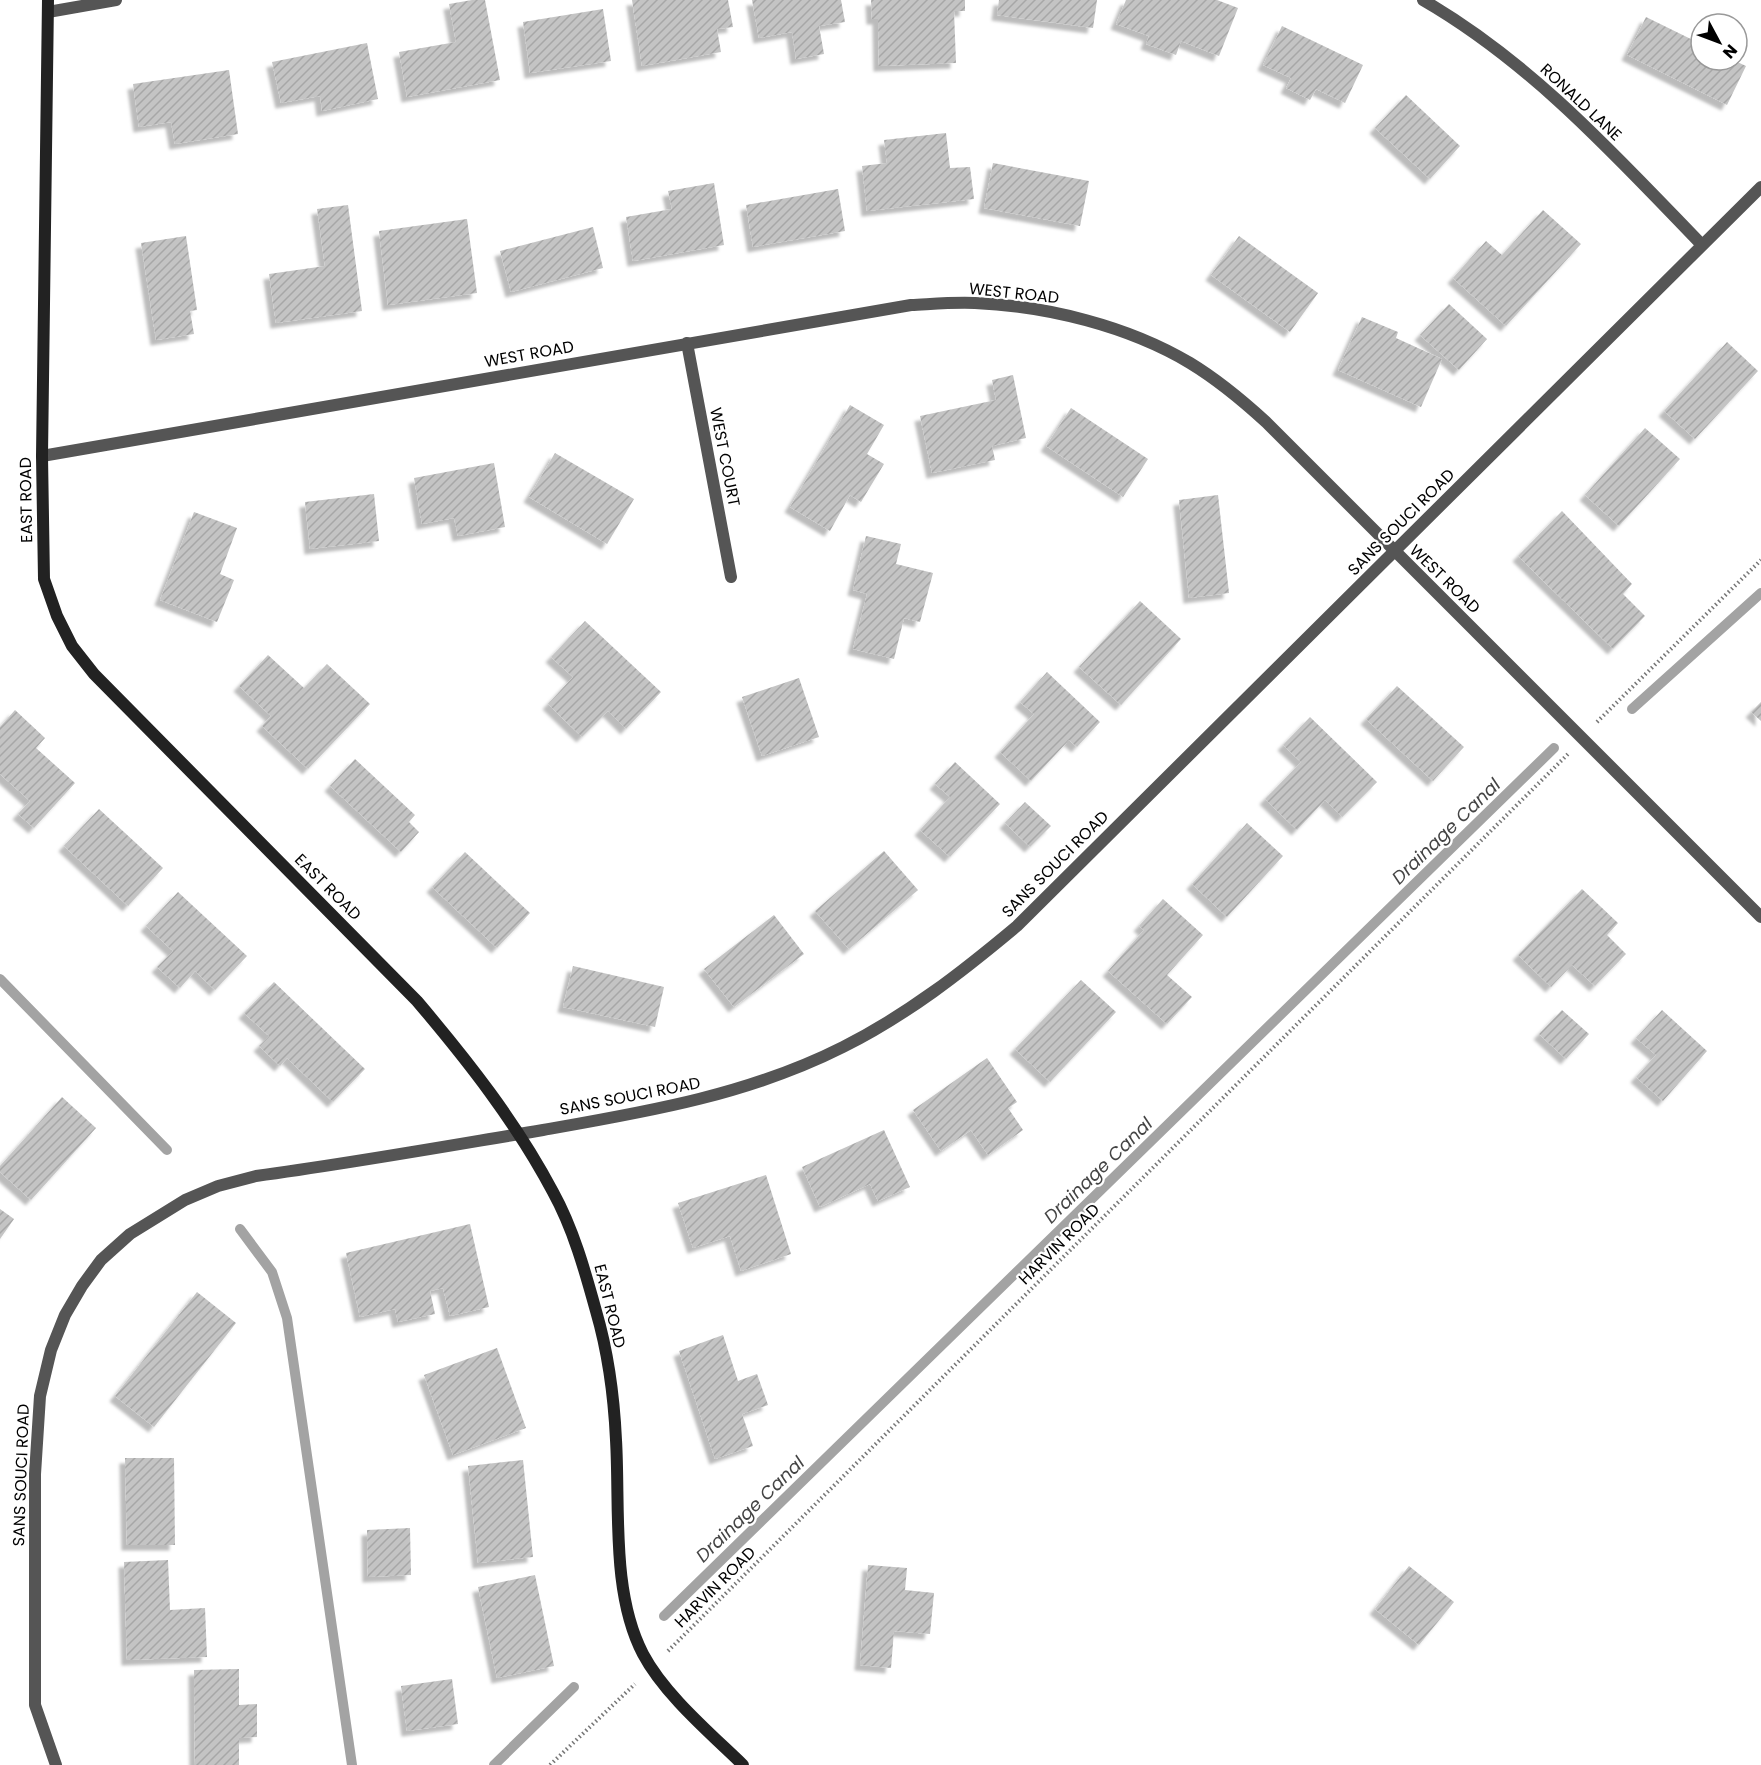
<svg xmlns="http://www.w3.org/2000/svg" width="1761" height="1765" font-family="Poppins,sans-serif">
<defs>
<pattern id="building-hatch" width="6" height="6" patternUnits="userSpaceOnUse" patternTransform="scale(1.5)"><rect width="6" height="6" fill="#c4c4c4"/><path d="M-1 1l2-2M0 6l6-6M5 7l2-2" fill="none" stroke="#a7a7a7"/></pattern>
<filter id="shadow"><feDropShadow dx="-5.5" dy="5.5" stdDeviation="1.5" flood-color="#0004"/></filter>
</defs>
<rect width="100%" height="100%" fill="#fff"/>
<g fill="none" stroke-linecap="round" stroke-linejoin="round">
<g stroke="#a3a3a3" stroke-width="10">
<path d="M1632 709 1761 593"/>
<path d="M0 979 167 1150"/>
<path d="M240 1229 272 1272 287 1318 352 1765"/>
<path d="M664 1616 1554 748"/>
<path d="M494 1765 574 1687"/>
</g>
</g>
<g fill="url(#building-hatch)" filter="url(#shadow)">
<path d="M472 0H485L500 80 407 97 399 52 456 42 449 4Z"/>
<path d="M632 0H728L733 27 717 29 721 52 642 66Z"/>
<path d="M752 0H841L845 22 819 26 824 54 796 59 792 32 759 38Z"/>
<path d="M871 0H965V11H954L956 63 879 66 878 19H872Z"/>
<path d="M999 0H1097L1093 28 997 15Z"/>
<path d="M1126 0H1217L1238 8 1219 56 1181 41 1176 55 1146 44 1149 36 1116 24Z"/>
<path d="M603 9 611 61 530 73 523 22Z"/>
<path d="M1646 17 1701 44V60H1733L1746 66 1727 105 1627 55Z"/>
<path d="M1282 26 1363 65 1345 103 1316 89 1310 100 1286 88 1291 78 1263 65Z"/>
<path d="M367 43 378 99 322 111 320 96 281 103 272 62Z"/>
<path d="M229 70 238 134 175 144 171 122 139 127 133 84Z"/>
<path d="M1406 95 1460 146 1430 179 1375 128Z"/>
<path d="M946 133 950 168 970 167 974 199 867 211 862 166 887 163 884 140Z"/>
<path d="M993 163 1089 181 1080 226 984 208Z"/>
<path d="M714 183 724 245 633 261 626 217 672 209 668 191Z"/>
<path d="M838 189 845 231 753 247 746 205Z"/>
<path d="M348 205 362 311 276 323 269 274 325 266 317 209Z"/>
<path d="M1543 210 1581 244 1506 326 1453 278 1486 241 1502 255Z"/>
<path d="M467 219 477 293 388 305 379 231Z"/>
<path d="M593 227 603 268 511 292 500 251Z"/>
<path d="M186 236 197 310 190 311 194 334 156 340 141 243Z"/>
<path d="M1239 236 1318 293 1290 332 1211 275Z"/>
<path d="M1449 304 1487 339 1459 370 1420 335Z"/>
<path d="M1362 317 1398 332 1396 338 1442 359 1421 407 1338 370Z"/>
<path d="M1727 342 1758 371 1695 439 1664 411Z"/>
<path d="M1013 375 1026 438 992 446 995 460 932 473 920 416 996 400 992 380Z"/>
<path d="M850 405 884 425 867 454 884 464 861 502 850 495 830 531 790 507Z"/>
<path d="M1071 408 1148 459 1123 497 1046 446Z"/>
<path d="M1645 428 1680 459 1619 526 1585 495Z"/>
<path d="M555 453 634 499 607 544 529 497Z"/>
<path d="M494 463 505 527 458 536 454 518 422 524 414 478Z"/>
<path d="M374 494 379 541 310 549 305 502Z"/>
<path d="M1218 495 1229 593 1189 598 1179 500Z"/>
<path d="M1562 511 1632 584 1623 594 1645 616 1613 649 1518 556Z"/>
<path d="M194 512 237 528 220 574 234 580 217 622 160 600Z"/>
<path d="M866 536 901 544 896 564 933 573 920 622 904 618 894 659 853 649 867 594 853 590Z"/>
<path d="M1140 601 1181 639 1121 705 1079 667Z"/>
<path d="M585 621 661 692 626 729 608 711 582 737 548 704 573 677 551 657Z"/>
<path d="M268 655 304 688 327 664 370 704 308 769 262 726 271 716 239 686Z"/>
<path d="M1047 672 1100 722 1077 747 1069 740 1031 781 1000 752 1034 714 1020 702Z"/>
<path d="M799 678 819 737 762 756 742 697Z"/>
<path d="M1397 686 1464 747 1433 781 1366 719Z"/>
<path d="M1761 702V721L1751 712Z"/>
<path d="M15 710 45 738 36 748 75 783 34 828 18 814 30 801 0 774V727Z"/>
<path d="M1310 717 1377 782 1342 817 1325 800 1297 830 1265 799 1301 762 1283 745Z"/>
<path d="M355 759 415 815 409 822 419 832 401 852 330 786Z"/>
<path d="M955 762 1000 804 950 857 920 830 950 797 935 784Z"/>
<path d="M1025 802 1051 826 1030 847 1005 823Z"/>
<path d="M99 809 163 868 128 906 64 846Z"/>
<path d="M1247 823 1283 856 1227 917 1192 884Z"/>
<path d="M884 851 918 890 849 949 815 911Z"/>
<path d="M465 852 530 913 497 948 432 887Z"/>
<path d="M1582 889 1618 923 1607 935 1626 954 1595 986 1572 965 1551 987 1518 955Z"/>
<path d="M178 892 247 956 215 990 195 971 180 988 157 967 173 951 146 926Z"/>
<path d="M1163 899 1203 935 1167 975 1192 997 1167 1024 1108 971 1144 930 1139 926Z"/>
<path d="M774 915 804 954 734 1007 704 969Z"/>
<path d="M573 966 664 987 655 1027 563 1007Z"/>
<path d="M1081 980 1116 1012 1050 1082 1015 1049Z"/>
<path d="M274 982 365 1069 333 1102 287 1058 280 1066 259 1046 269 1036 244 1013Z"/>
<path d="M1562 1010 1589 1034 1566 1059 1539 1034Z"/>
<path d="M1662 1010 1707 1051 1663 1101 1636 1077 1656 1055 1636 1038Z"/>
<path d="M987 1058 1017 1102 1008 1108 1023 1130 988 1155 971 1130 941 1151 913 1110Z"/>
<path d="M62 1097 96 1128 31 1200 0 1172V1166Z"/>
<path d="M884 1130 910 1187 878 1201 870 1184 820 1207 802 1167Z"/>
<path d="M766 1175 791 1254 741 1271 730 1236 693 1248 678 1203Z"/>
<path d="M0 1209 14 1219 0 1239Z"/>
<path d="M470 1224 489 1307 450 1316 443 1288 430 1291 435 1314 398 1322 395 1309 360 1317 346 1253Z"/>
<path d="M197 1292 236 1323 154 1427 115 1396Z"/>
<path d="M723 1335 738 1381 757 1374 768 1405 742 1414 753 1446 715 1459 679 1351Z"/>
<path d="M497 1348 526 1428 453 1455 424 1375Z"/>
<path d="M125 1458H174L175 1545H127Z"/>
<path d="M523 1460 533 1557 478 1563 468 1466Z"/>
<path d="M410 1528 411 1575 368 1577 367 1530Z"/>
<path d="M168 1560 170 1610 205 1608 207 1657 127 1660 124 1562Z"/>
<path d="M868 1565 907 1568 905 1590 934 1593 930 1634 894 1631 891 1668 860 1665Z"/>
<path d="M1409 1566 1454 1602 1419 1645 1375 1609Z"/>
<path d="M535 1575 554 1666 497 1678 478 1587Z"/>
<path d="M239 1669V1705L257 1704V1737L239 1738V1765H195L194 1670Z"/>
<path d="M452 1679 458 1724 407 1731 401 1686Z"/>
</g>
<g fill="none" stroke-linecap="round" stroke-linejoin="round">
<g stroke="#777" stroke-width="4" stroke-dasharray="1.5 3" stroke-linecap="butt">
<path d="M1597 722 1761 560"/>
<path d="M668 1651 1568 754"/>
<path d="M550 1765 635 1684"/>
</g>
<g stroke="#555" stroke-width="12">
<path d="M1423 0C1532 63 1616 156 1702 245"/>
<path d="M48 12 116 0"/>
<path d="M687 343 731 577"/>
<path d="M42 456 911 305C932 304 954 302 975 303 1047 306 1128 326 1190 363 1218 380 1242 400 1266 422L1761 917"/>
<path d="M56 1765 35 1705V1474L40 1396 51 1350 65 1315 82 1286 101 1260 130 1234 185 1200 218 1186 256 1176C352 1163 447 1146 543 1130 646 1112 748 1095 843 1047 907 1015 962 972 1017 926L1761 187"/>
</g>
<path stroke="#222" stroke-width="12" d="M48 0 42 456 44 579 57 616 72 646 94 674 417 1001C467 1060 516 1122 553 1192 573 1228 585 1271 596 1311 608 1352 614 1397 616 1440 620 1507 611 1593 643 1654 664 1694 710 1733 743 1765"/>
</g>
<g text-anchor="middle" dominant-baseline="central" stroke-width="4.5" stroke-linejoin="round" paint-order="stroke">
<g font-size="16" fill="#000" stroke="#fff">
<text transform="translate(1581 102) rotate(43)">RONALD LANE</text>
<text transform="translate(1014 293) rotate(6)">WEST ROAD</text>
<text transform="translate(529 354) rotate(-10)">WEST ROAD</text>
<text transform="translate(725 457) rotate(79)">WEST COURT</text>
<text transform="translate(26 500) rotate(-91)">EAST ROAD</text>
<text transform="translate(1401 522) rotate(-45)">SANS SOUCI ROAD</text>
<text transform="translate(1445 579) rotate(44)">WEST ROAD</text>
<text transform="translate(1055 864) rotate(-45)">SANS SOUCI ROAD</text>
<text transform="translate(328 887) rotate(45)">EAST ROAD</text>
<text transform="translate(630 1096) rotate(-11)">SANS SOUCI ROAD</text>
<text transform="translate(1059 1244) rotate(-45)">HARVIN ROAD</text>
<text transform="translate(610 1306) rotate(76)">EAST ROAD</text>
<text transform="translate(21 1475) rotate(-88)">SANS SOUCI ROAD</text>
<text transform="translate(715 1587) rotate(-45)">HARVIN ROAD</text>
</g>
<g font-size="18" font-style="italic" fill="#444" stroke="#fff">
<text transform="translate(1446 831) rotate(-44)">Drainage Canal</text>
<text transform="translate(1098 1170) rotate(-44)">Drainage Canal</text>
<text transform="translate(750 1509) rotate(-44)">Drainage Canal</text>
</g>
</g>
<g transform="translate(1719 42) rotate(131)"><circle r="28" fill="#ffffff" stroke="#999999" stroke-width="1.5"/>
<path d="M0-4.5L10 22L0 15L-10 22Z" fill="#000000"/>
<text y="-9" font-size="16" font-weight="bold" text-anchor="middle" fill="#000000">N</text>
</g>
</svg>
